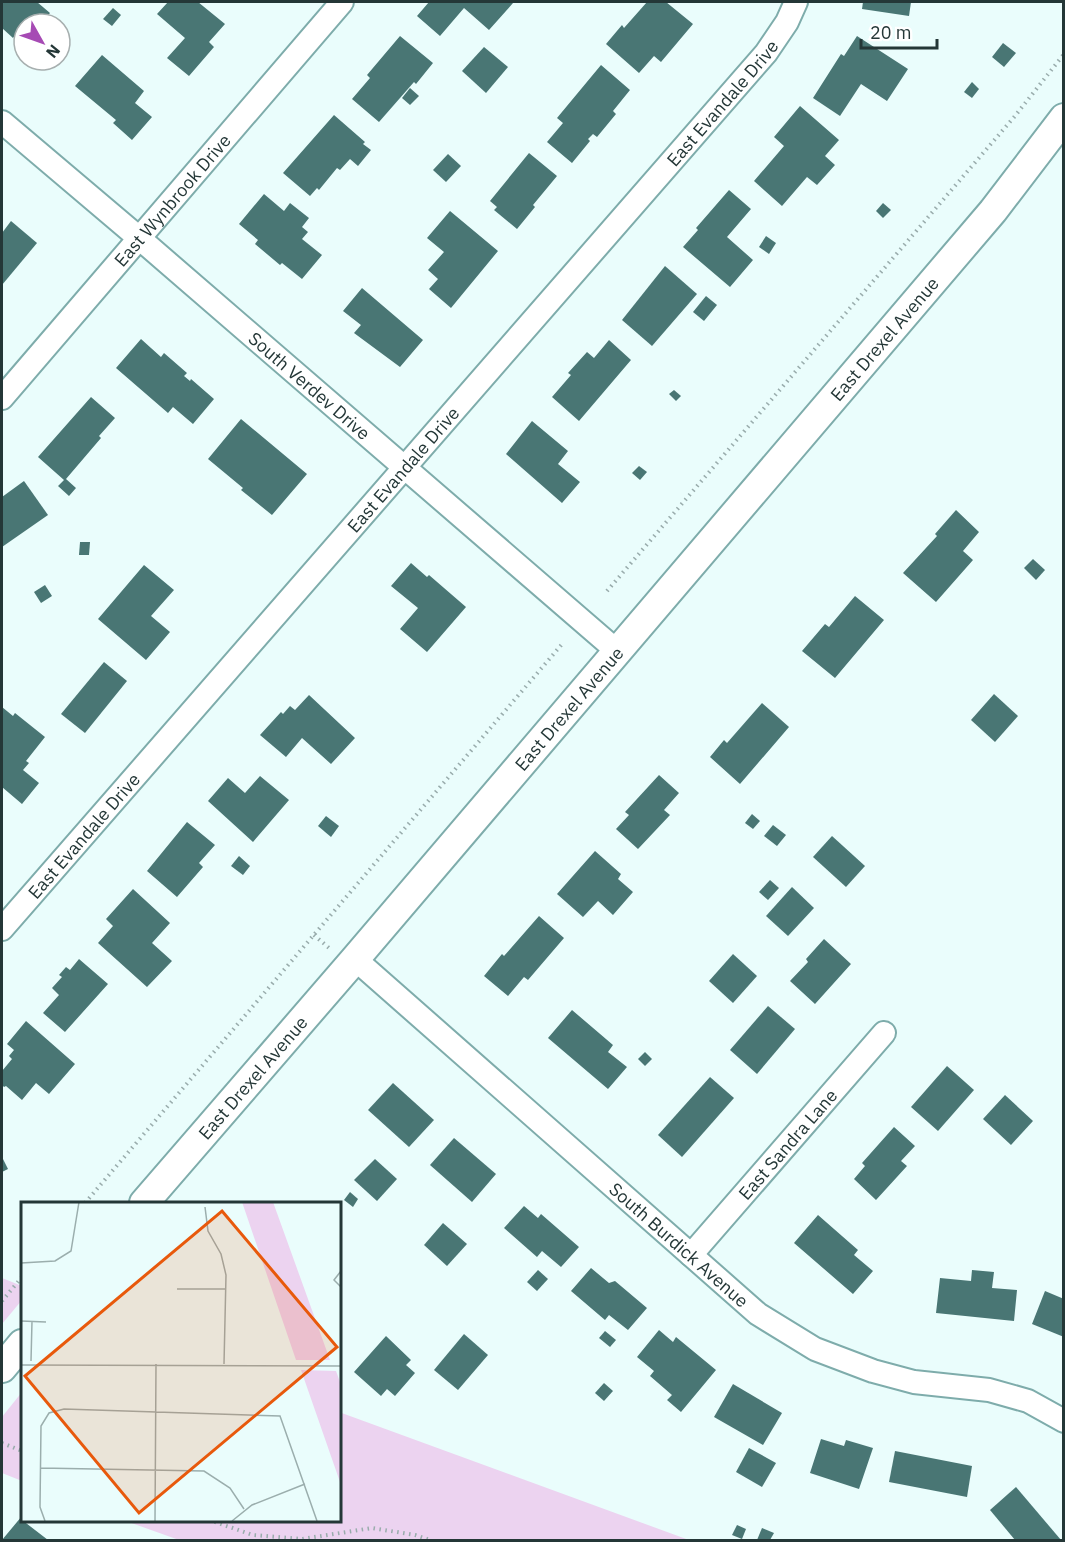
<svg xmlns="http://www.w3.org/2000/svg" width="1065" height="1542" font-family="'IBM Plex Sans',sans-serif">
<rect width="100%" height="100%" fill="#eafdfc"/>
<g fill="#ecd3f0">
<path d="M2 1278 22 1286V1300L2 1324Z"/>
<path d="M22 1392V1481L2 1473V1417Z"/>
<path d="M339 1412 689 1540H179L123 1520H339Z"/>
</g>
<g fill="#497674">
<path d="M2 2H37L50 13 45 19 51 24H24V44L21 42 23 40 16 34 13 38 2 28Z"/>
<path d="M168 2H198L225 24 209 42 214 47 189 76 167 58 185 38 157 14Z"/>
<path d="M429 2H511L513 3 489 30 464 8 440 36 417 16Z"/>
<path d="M647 2H666L693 24 661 62 654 56 639 73 606 44 622 25 624 28Z"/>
<path d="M863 2H911L909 16 862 9Z"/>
<path d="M113 8 121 15 112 26 103 19Z"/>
<path d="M400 36 433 63 416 84 414 82 379 122 352 99 370 78 367 75Z"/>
<path d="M857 36 908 69 887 101 861 84 840 116 813 98 841 54 844 56Z"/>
<path d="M1003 43 1016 53 1004 67 992 57Z"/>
<path d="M484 47 508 67 486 93 462 71Z"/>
<path d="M102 55 144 91 135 103 152 117 132 140 113 123 116 120 75 86Z"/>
<path d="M601 65 630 90 613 111 616 114 597 137 593 134 588 139 590 141 572 163 547 142 563 123 557 118Z"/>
<path d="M972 82 979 89 972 98 964 92Z"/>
<path d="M410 88 419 96 410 105 402 98Z"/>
<path d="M800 106 839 140 825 156 835 165 817 185 807 177 782 206 754 181 784 146 774 137Z"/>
<path d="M334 115 365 142 363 144 371 150 358 166 350 159 340 170 337 168 319 190 317 188 310 196 283 173Z"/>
<path d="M529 153 557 176 533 205 535 207 517 229 494 210 497 207 490 201Z"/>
<path d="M448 154 461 166 446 182 433 170Z"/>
<path d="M729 190 751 209 727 237 753 260 730 287 683 247 698 230 696 228Z"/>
<path d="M264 194 284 211 290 203 309 218 302 227 308 232 302 239 322 255 302 279 282 263 280 265 255 244 258 240 239 224Z"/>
<path d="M883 203 891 210 883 218 876 211Z"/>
<path d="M450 211 498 251 451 308 429 289 438 279 428 270 444 252 427 238Z"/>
<path d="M11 221 37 243 2 285V233Z"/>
<path d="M766 236 776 243 769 254 759 247Z"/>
<path d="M665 266 697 294 652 346 622 320Z"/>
<path d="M362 288 423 340 400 367 354 333 361 325 343 311Z"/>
<path d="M706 296 717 305 704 321 693 312Z"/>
<path d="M141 339 161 357 164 353 187 373 184 376 190 381 191 379 214 399 193 424 173 407 168 413 116 368Z"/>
<path d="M609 340 631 360 579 421 552 397 571 375 568 373 587 352 594 358Z"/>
<path d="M674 390 681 396 676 401 669 394Z"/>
<path d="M91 397 115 418 99 436 101 438 66 479 76 488 69 496 58 486 64 480 38 457Z"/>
<path d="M241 419 307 474 272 515 241 490 243 488 208 459Z"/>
<path d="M532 421 568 451 558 464 580 482 562 503 506 454Z"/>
<path d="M639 466 647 472 640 480 632 473Z"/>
<path d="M24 481 48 515 2 547V497Z"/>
<path d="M956 510 979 532 963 551 973 560 936 602 903 573 937 536 935 534Z"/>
<path d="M80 542H90L89 555H79Z"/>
<path d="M1033 559 1045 570 1036 580 1024 568Z"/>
<path d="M411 563 427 577 429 575 466 607 427 652 400 629 418 608 391 586Z"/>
<path d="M144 565 174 590 151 616 170 632 146 660 98 619Z"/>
<path d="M45 585 52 596 41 603 34 592Z"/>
<path d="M855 596 884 620 835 678 802 651 825 624 829 627Z"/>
<path d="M104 662 127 681 85 733 61 714Z"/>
<path d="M994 694 1018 716 995 742 971 720Z"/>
<path d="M309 695 355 738 331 764 302 738 286 757 260 735 281 712 283 714 290 706 295 710Z"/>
<path d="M762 703 789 727 740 784 710 757 724 740 727 743Z"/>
<path d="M2 707 13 716 15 713 45 737 26 761 29 763 23 770 39 783 22 804 2 787Z"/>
<path d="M659 775 679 793 664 810 670 815 638 849 616 829 629 815 625 812Z"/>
<path d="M260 776 289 800 253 842 208 801 228 778 245 793Z"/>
<path d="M752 814 760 821 753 829 745 823Z"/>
<path d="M326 816 339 826 331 837 318 826Z"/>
<path d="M187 822 215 845 199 863 203 867 177 897 147 871Z"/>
<path d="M773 825 786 835 777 846 764 836Z"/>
<path d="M832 836 865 866 846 887 813 857Z"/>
<path d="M595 851 621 874 618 879 633 892 613 915 598 901 583 917 557 894Z"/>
<path d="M239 856 250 866 243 875 231 866Z"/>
<path d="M770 880 779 888 768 900 759 892Z"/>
<path d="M792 887 814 908 788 936 766 916Z"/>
<path d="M133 889 170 923 152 943 172 961 147 987 98 943 113 926 106 919Z"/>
<path d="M539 916 564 938 528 980 524 977 508 996 484 976 502 954 504 956Z"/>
<path d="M824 939 851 964 815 1004 790 981 808 962 806 959Z"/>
<path d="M733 954 757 976 733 1003 709 981Z"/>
<path d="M79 959 108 984 65 1032 43 1013 59 995 52 988 62 977 59 975 66 967 70 970Z"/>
<path d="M768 1006 795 1029 757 1074 730 1050Z"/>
<path d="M572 1010 613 1045 608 1052 627 1067 608 1089 548 1038Z"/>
<path d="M26 1021 75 1064 49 1094 36 1083 22 1100 6 1086 4 1087 2 1085V1071L12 1059 9 1056 14 1050 7 1044Z"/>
<path d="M645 1052 652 1059 645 1066 638 1059Z"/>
<path d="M947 1066 974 1090 938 1131 911 1107Z"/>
<path d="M710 1077 734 1098 682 1157 658 1135Z"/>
<path d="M393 1083 434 1120 409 1147 368 1110Z"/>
<path d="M1005 1095 1033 1121 1011 1145 983 1119Z"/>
<path d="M894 1127 915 1146 901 1161 907 1166 876 1200 854 1179 865 1166 862 1163Z"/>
<path d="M454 1138 496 1174 472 1202 430 1165Z"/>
<path d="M2 1157 8 1169 2 1172Z"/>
<path d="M375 1159 397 1179 377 1201 354 1180Z"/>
<path d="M350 1192 358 1199 353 1207 344 1200Z"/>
<path d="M524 1206 538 1218 541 1214 579 1247 561 1267 542 1251 537 1257 504 1228Z"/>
<path d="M818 1215 858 1250 854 1255 873 1271 853 1294 794 1243Z"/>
<path d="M443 1223 467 1244 447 1266 424 1245Z"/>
<path d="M591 1268 609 1283 615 1281 647 1308 628 1330 609 1315 605 1320 571 1291Z"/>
<path d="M538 1270 548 1279 537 1291 527 1282Z"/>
<path d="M972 1270 994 1272 992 1288 1017 1290 1014 1321 936 1313 940 1278 971 1281Z"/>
<path d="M1045 1291 1064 1299V1337L1032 1324Z"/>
<path d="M659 1330 673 1342 676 1337 716 1370 681 1412 667 1400 672 1395 650 1376 654 1371 637 1357Z"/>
<path d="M605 1331 616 1340 610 1347 599 1338Z"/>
<path d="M464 1334 488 1355 458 1390 434 1370Z"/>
<path d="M386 1336 411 1360 406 1365 415 1373 395 1396 387 1389 381 1396 354 1372Z"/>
<path d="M604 1383 613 1391 604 1401 595 1393Z"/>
<path d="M733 1384 782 1413 763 1445 714 1417Z"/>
<path d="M821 1439 844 1446 846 1440 873 1448 859 1489 810 1473Z"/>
<path d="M749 1448 776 1463 762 1487 736 1472Z"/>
<path d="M895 1451 972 1466 967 1497 889 1482Z"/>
<path d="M1016 1487 1061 1540H1015L990 1510Z"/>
<path d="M22 1516V1520L48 1540H2Z"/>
<path d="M737 1525 746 1529 742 1539 732 1535Z"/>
<path d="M762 1528 774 1533 770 1540H757Z"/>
</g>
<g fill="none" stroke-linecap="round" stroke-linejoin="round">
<defs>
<g id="minor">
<path id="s1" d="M2 122 139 238 617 651"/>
<path id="s2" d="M2 398 342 2"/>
<path id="s3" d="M2 929 766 53 787 22 796 2"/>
<path id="s4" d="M355 959 758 1314 815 1349 873 1371 914 1382 989 1390 1028 1401 1064 1421"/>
<path id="s5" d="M691 1255 884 1033"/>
</g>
<g id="tertiary">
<path id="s6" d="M144 1203 355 959 993 211 1064 118"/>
<path d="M2 1368 22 1344"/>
</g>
</defs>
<use href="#minor" stroke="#7eacab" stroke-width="26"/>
<use href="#tertiary" stroke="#7eacab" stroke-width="32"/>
<g stroke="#99acac" stroke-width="4" stroke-dasharray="1.5 4.5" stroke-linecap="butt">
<path d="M607 591 1015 116 1064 54"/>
<path d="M314 935 329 948"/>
<path d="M85 1203 563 643"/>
<path d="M2 1301 22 1277"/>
<path d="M2 1443 22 1451"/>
<path d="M209 1520 253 1535 302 1539 372 1528 415 1535 430 1540"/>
</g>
<use href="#minor" stroke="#fff" stroke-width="22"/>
<use href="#tertiary" stroke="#fff" stroke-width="28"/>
</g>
<g text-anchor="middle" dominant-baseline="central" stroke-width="6" stroke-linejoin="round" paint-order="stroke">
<g font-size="18" fill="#243737" stroke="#fff">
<text stroke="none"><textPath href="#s3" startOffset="1096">East Evandale Drive</textPath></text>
<text stroke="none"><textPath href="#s2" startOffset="261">East Wynbrook Drive</textPath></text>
<text stroke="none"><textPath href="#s6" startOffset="1138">East Drexel Avenue</textPath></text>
<text stroke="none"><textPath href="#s1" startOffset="405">South Verdev Drive</textPath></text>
<text stroke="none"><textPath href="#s3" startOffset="610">East Evandale Drive</textPath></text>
<text stroke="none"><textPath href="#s6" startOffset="652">East Drexel Avenue</textPath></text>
<text stroke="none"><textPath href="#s3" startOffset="124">East Evandale Drive</textPath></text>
<text stroke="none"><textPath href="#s6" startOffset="166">East Drexel Avenue</textPath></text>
<text stroke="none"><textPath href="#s5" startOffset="147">East Sandra Lane</textPath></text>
<text stroke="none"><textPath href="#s4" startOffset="432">South Burdick Avenue</textPath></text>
</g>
</g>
<g transform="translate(21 1202)">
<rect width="320" height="320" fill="#eafdfc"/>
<path d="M221 0H252L309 158H275ZM280 168 315 169 319 180V280Z" fill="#ecd3f0"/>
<path fill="none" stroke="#9baead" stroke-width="1.5" d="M184 5 187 29 200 52 205 73 203 162M0 61 34 59 50 49 58 0M320 69 313 78 320 85M156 87H205M0 119 25 120M10 159 11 119M0 163 320 164M19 266 183 269 209 286 223 307M24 319 19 305 20 224 28 211 43 207 259 214 296 319M134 319 135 162M211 319 231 303 284 282"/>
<path fill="#e8590c" fill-opacity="0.15" stroke="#e8590c" stroke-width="3" d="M201 9 316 145 118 311 4 174Z"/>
<rect width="320" height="320" fill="none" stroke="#243737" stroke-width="3"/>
</g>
<rect width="1065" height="1542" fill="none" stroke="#243737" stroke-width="6"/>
<g transform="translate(42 42) rotate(130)"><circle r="28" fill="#ffffff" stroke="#a7afaf" stroke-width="1.5"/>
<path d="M0-4.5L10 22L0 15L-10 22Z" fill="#a64ab4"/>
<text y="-9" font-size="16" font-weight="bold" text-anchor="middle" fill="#243737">N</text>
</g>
<path d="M861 39v9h76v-9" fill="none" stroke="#243737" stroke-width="3"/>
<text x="870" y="39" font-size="18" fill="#243737" stroke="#ffffff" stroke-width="4.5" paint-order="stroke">20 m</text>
</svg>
